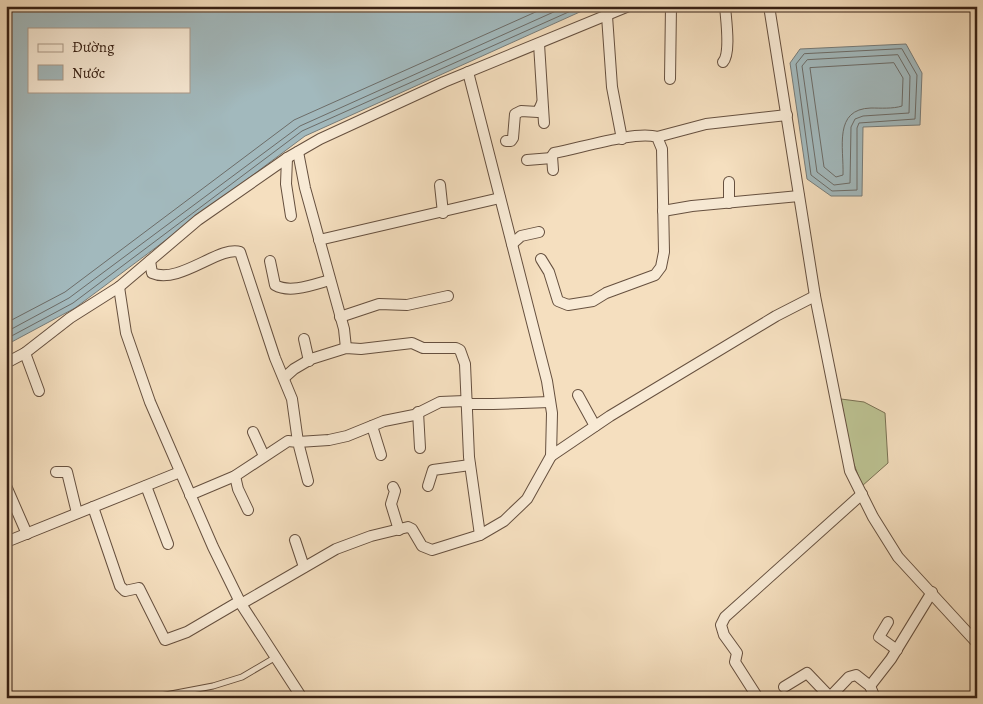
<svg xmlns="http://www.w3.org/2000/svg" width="983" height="704" font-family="Alegreya,serif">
<rect width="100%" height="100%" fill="#f5dfbf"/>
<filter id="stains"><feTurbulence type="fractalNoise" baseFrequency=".004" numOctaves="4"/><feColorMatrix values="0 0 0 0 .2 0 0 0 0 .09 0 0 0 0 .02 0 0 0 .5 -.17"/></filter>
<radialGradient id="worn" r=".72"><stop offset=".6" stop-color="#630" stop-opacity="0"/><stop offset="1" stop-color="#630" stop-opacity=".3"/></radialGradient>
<path fill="#bcc292" stroke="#7a7153" d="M841 399 864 402 885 413 888 463 862 486 851 456Z"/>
<g fill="#a2b9bd" stroke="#777c79" fill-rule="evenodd">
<path d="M6 6H593L305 136 75 308 6 345ZM29 29H189V91H29Z"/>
<path d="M906 44 922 73 920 125 863 127 862 196H831L807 179 790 63 800 49Z"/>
</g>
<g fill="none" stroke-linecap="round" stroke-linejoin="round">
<g stroke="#6c6c68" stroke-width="1">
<path d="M902 49 917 75 915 119 859 123 857 128V190L832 191 811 175 796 64 804 54Z"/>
<path d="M898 55 910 76 909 113 863 116 855 119 851 127 850 183 834 185 817 172 802 66 807 60Z"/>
<path d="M894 63 903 78 902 106C893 109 880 108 871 108 833 109 844 148 843 175L836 177 824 167 810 68Z"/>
<path d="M6 323 65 292 294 120 549 6"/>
<path d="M6 332 69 298 300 126 567 6"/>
<path d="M6 339 73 303 302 131 582 6"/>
</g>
<defs>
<path id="lane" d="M150 698 213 686 242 677 276 657"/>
<g id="street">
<path d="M769 6 815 296 850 471 873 517 898 557 977 643"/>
<path d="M607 16 612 87 622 139"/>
<path d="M539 44 544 123"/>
<path d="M723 62C731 53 726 20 725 6"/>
<path d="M670 79 671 6"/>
<path d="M657 137 706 124 787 115"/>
<path d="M506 141H511L513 138 515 114 521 111 538 112 542 103"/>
<path d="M298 152 305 188 344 329 346 348"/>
<path d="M287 158 286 184 291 216"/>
<path d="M527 160 552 158"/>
<path d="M440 185 443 213"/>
<path d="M729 203V182"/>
<path d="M663 211 692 206 799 196"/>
<path d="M319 240 500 198"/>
<path d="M512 244 521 236 539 232"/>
<path d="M541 259 549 272 558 301 568 305 593 301 606 293 655 275 661 267 664 252 662 149 657 137C636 130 578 149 554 153L552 156 553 170"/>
<path d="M150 261 152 273C179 285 220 245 240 252L275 358 292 399 298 442 329 440 347 436 384 421 414 415 440 402 465 401 471 404H493L550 402"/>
<path d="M270 261 275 285C290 294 315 284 330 280"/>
<path d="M119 287 126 333 150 402 213 547 241 604 302 698"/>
<path d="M340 317 379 304 407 305 448 296"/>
<path d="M304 339 309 361"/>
<path d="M25 353 39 391"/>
<path d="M6 363 25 353 70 318 119 287 198 220 287 158 320 139 444 82 629 6"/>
<path d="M285 377 294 369 311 359 346 348 361 349 412 343 423 348H456L460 350 465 364 469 457 480 535"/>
<path d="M578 395 595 426"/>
<path d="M418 412 420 448"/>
<path d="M372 426 381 455"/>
<path d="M253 432 264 456"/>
<path d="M551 456 610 416 776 316 815 296"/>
<path d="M56 472H67L77 513"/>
<path d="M235 476 238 489 248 510"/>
<path d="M6 486 27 534"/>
<path d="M146 486 168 544"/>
<path d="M428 486 433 470 470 465"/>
<path d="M393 487 395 491 391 504 399 530"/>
<path d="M190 495 235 476 288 441 298 442 308 481"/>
<path d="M93 507 120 586 125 591 139 588 165 640 187 632 240 601"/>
<path d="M295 540 304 567"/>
<path d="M6 542 180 472"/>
<path d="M241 604 336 549 371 536 408 527 412 529 422 546 432 550 480 535 504 521 527 499 551 456 552 413 547 381 468 72"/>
<path d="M888 622 879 637 897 650"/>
<path d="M870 686 891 659 932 592"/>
<path d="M784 687 807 673 830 697"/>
<path d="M758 698 735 662 737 653 724 635 721 625 725 617 862 494"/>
<path d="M829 698 849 677 856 675 870 686 875 698"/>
</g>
</defs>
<use href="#lane" stroke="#66503f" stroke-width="7"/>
<use href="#street" stroke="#66503f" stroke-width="12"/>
<use href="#lane" stroke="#f8ead5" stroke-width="5"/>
<use href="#street" stroke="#f8ead5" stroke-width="10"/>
</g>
<rect width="983" height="704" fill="none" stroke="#f5dfbf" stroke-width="25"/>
<rect x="8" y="8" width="968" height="689" fill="none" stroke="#372014" stroke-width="2.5"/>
<rect x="12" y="12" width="958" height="679" fill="none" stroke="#372014"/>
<rect x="28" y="28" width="162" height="65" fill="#f8ead5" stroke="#ab9988"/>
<rect x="38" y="44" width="25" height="8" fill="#f8ead5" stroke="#ab9988"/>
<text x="72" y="52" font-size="15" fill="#372014">Đường</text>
<rect x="38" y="65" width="25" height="15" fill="#a2b9bd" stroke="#ab9988"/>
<text x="72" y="78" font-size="15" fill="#372014">Nước</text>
<rect width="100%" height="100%" filter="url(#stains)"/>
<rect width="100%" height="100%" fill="url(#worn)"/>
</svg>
